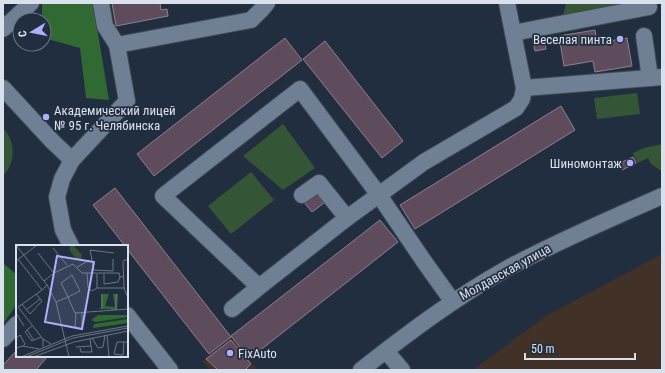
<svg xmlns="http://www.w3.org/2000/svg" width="665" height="373" font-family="'Roboto Condensed',sans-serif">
<rect width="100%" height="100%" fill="#212e3f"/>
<g fill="#413126">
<path d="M662 254V370H473L546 316Z"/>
<path d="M231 338 256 368 254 370H210L202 361Z"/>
</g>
<g fill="#355636">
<path d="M566 3H640L562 19Z"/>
<path d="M637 93 640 114 597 119 594 98Z"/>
<path d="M283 124 315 168 283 190 243 156Z"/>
<path d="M3 128C16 142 16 162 3 176Z"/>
<path d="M662 144V170H660L651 164 648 158 637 163 633 153 644 148Z"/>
<path d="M251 172 274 200 231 234 208 206Z"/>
</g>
<g fill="#306a32">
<path d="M46 3H93L109 100 86 98 80 48 44 38V20H42V4Z"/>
<path d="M3 263 17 275V304L3 324Z"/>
</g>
<g fill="#5e4c5d" stroke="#927e91">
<path d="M112 3H160L161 10 167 9 168 16 116 26Z"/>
<path d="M595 30 597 43 627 38 632 66 595 72 593 61 564 66 559 36Z"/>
<path d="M543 33 546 49 535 51 532 36Z"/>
<path d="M285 38 302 60 154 176 137 154Z"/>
<path d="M325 41 403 141 382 158 303 59Z"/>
<path d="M561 106 575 130 415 229 400 205Z"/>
<path d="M633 157 636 163 622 170 620 163Z"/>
<path d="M115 188 231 337 209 354 127 249V246H125L93 205Z"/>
<path d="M315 192 324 203 312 212 303 201Z"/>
<path d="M380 220 398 242 249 359 231 336Z"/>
<path d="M231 340 251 364 245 370H218L206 359Z"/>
<path d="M17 350V356H48L36 370H3V365Z"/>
</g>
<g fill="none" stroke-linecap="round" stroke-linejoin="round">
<defs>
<g id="minor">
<path d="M3 29 31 3"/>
<path d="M513 33 649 7"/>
<path d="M644 36 650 78"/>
<path d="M117 45 251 20 262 9 267 3"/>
<path d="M3 88 52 141 72 160"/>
<path d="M524 88 662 77"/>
<path d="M302 195 319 183 347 218"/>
<path d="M71 246 63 230 57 197 62 179 72 160 127 101 117 45 105 26 101 3"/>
<path d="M453 302 423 260 379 195 300 89 163 196 259 287 347 218 424 162 516 108 522 99 524 88 507 3"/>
<path d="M232 309 259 287"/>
<path d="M127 315 170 370"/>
<path d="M3 339 17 324"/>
<path d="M386 351 402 370"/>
<path d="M361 370C408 333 456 297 508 268 558 241 610 219 662 196"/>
</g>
</defs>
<use href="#minor" stroke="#404b59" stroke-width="18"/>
<use href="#minor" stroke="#708094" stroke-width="16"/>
</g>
<g fill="#afaefa" stroke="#212e3f" stroke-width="1.5">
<circle cx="620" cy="39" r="4"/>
<circle cx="46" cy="117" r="4"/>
<circle cx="630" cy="163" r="4"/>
<circle cx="230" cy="353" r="4"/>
</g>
<g text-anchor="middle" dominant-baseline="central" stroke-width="3.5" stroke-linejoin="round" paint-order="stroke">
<g font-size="13" fill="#d9e1ed" stroke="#212e3f" text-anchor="end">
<text x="612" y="39">Веселая пинта</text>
<text x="54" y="110" text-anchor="start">Академический лицей<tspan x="54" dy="15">№ 95 г. Челябинска</tspan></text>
<text x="622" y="163">Шиномонтаж</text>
<text x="238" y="353" text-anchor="start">FixAuto</text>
</g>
<g font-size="13" fill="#d9e1ed" stroke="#212e3f">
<text transform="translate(505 272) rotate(-29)">Молдавская улица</text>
</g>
</g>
<g transform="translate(16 245)">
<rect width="112" height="112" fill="#212e3f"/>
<path d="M54 0 58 1 66 10 65 15H61L54 6Z" fill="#355636"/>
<path d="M85 49H93L89 61 99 62 97 49H102L101 65 79 63H85ZM82 70H112V72L80 77 75 75ZM112 74V78L77 83 78 79Z" fill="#306a32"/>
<path fill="none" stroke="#6b7685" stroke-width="1" d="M0 0 31 40 40 57 53 112M37 3 51 20M22 8 38 28M2 14 26 45 31 40M97 14V26L78 25 74 5 98 8M112 14 107 16 108 43 112 53M0 16 21 0M61 22 74 15M71 28 72 42 76 46 81 43M82 28H103L104 32 108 31M88 29V39L102 37 104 32M28 36 38 28 57 19 66 28H81V43H108M26 45 2 62 27 94M40 57 52 52 64 46 56 30 45 38 52 52 54 57 59 68 112 64M6 59 14 69 26 56 20 49M86 64V49M100 64V49M10 65 24 54M0 68 8 81M66 68V82M16 81 11 85 18 95 25 92M59 83 60 68M11 85 9 87 16 96 18 95M91 90 93 112M0 93 4 90 9 99 7 101M76 93 82 103 87 102 89 90M108 97 107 110 98 109 101 97H112M27 102V94L35 99M60 102 75 101 74 94M0 103 7 101 23 104M64 103 65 107H76L75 101M5 112 56 91 112 81M10 112 57 93 112 83M17 112 58 97 112 86"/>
<path fill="#afaefa" fill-opacity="0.15" stroke="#afaefa" stroke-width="2" d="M41 11 78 17 66 84 29 77Z"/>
<rect width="112" height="112" fill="none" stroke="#d9e1ed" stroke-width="2"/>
</g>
<rect width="665" height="373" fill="none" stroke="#d9e1ed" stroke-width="8"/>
<g transform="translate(32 32) rotate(260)"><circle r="19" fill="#212e3f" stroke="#6b7685"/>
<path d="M0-3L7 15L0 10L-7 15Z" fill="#afaefa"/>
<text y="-6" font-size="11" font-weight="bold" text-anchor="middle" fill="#d9e1ed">С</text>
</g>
<path d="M525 353v6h110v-6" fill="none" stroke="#d9e1ed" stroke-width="2"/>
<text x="531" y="353" font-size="12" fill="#d9e1ed" stroke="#212e3f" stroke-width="3" paint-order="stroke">50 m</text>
</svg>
